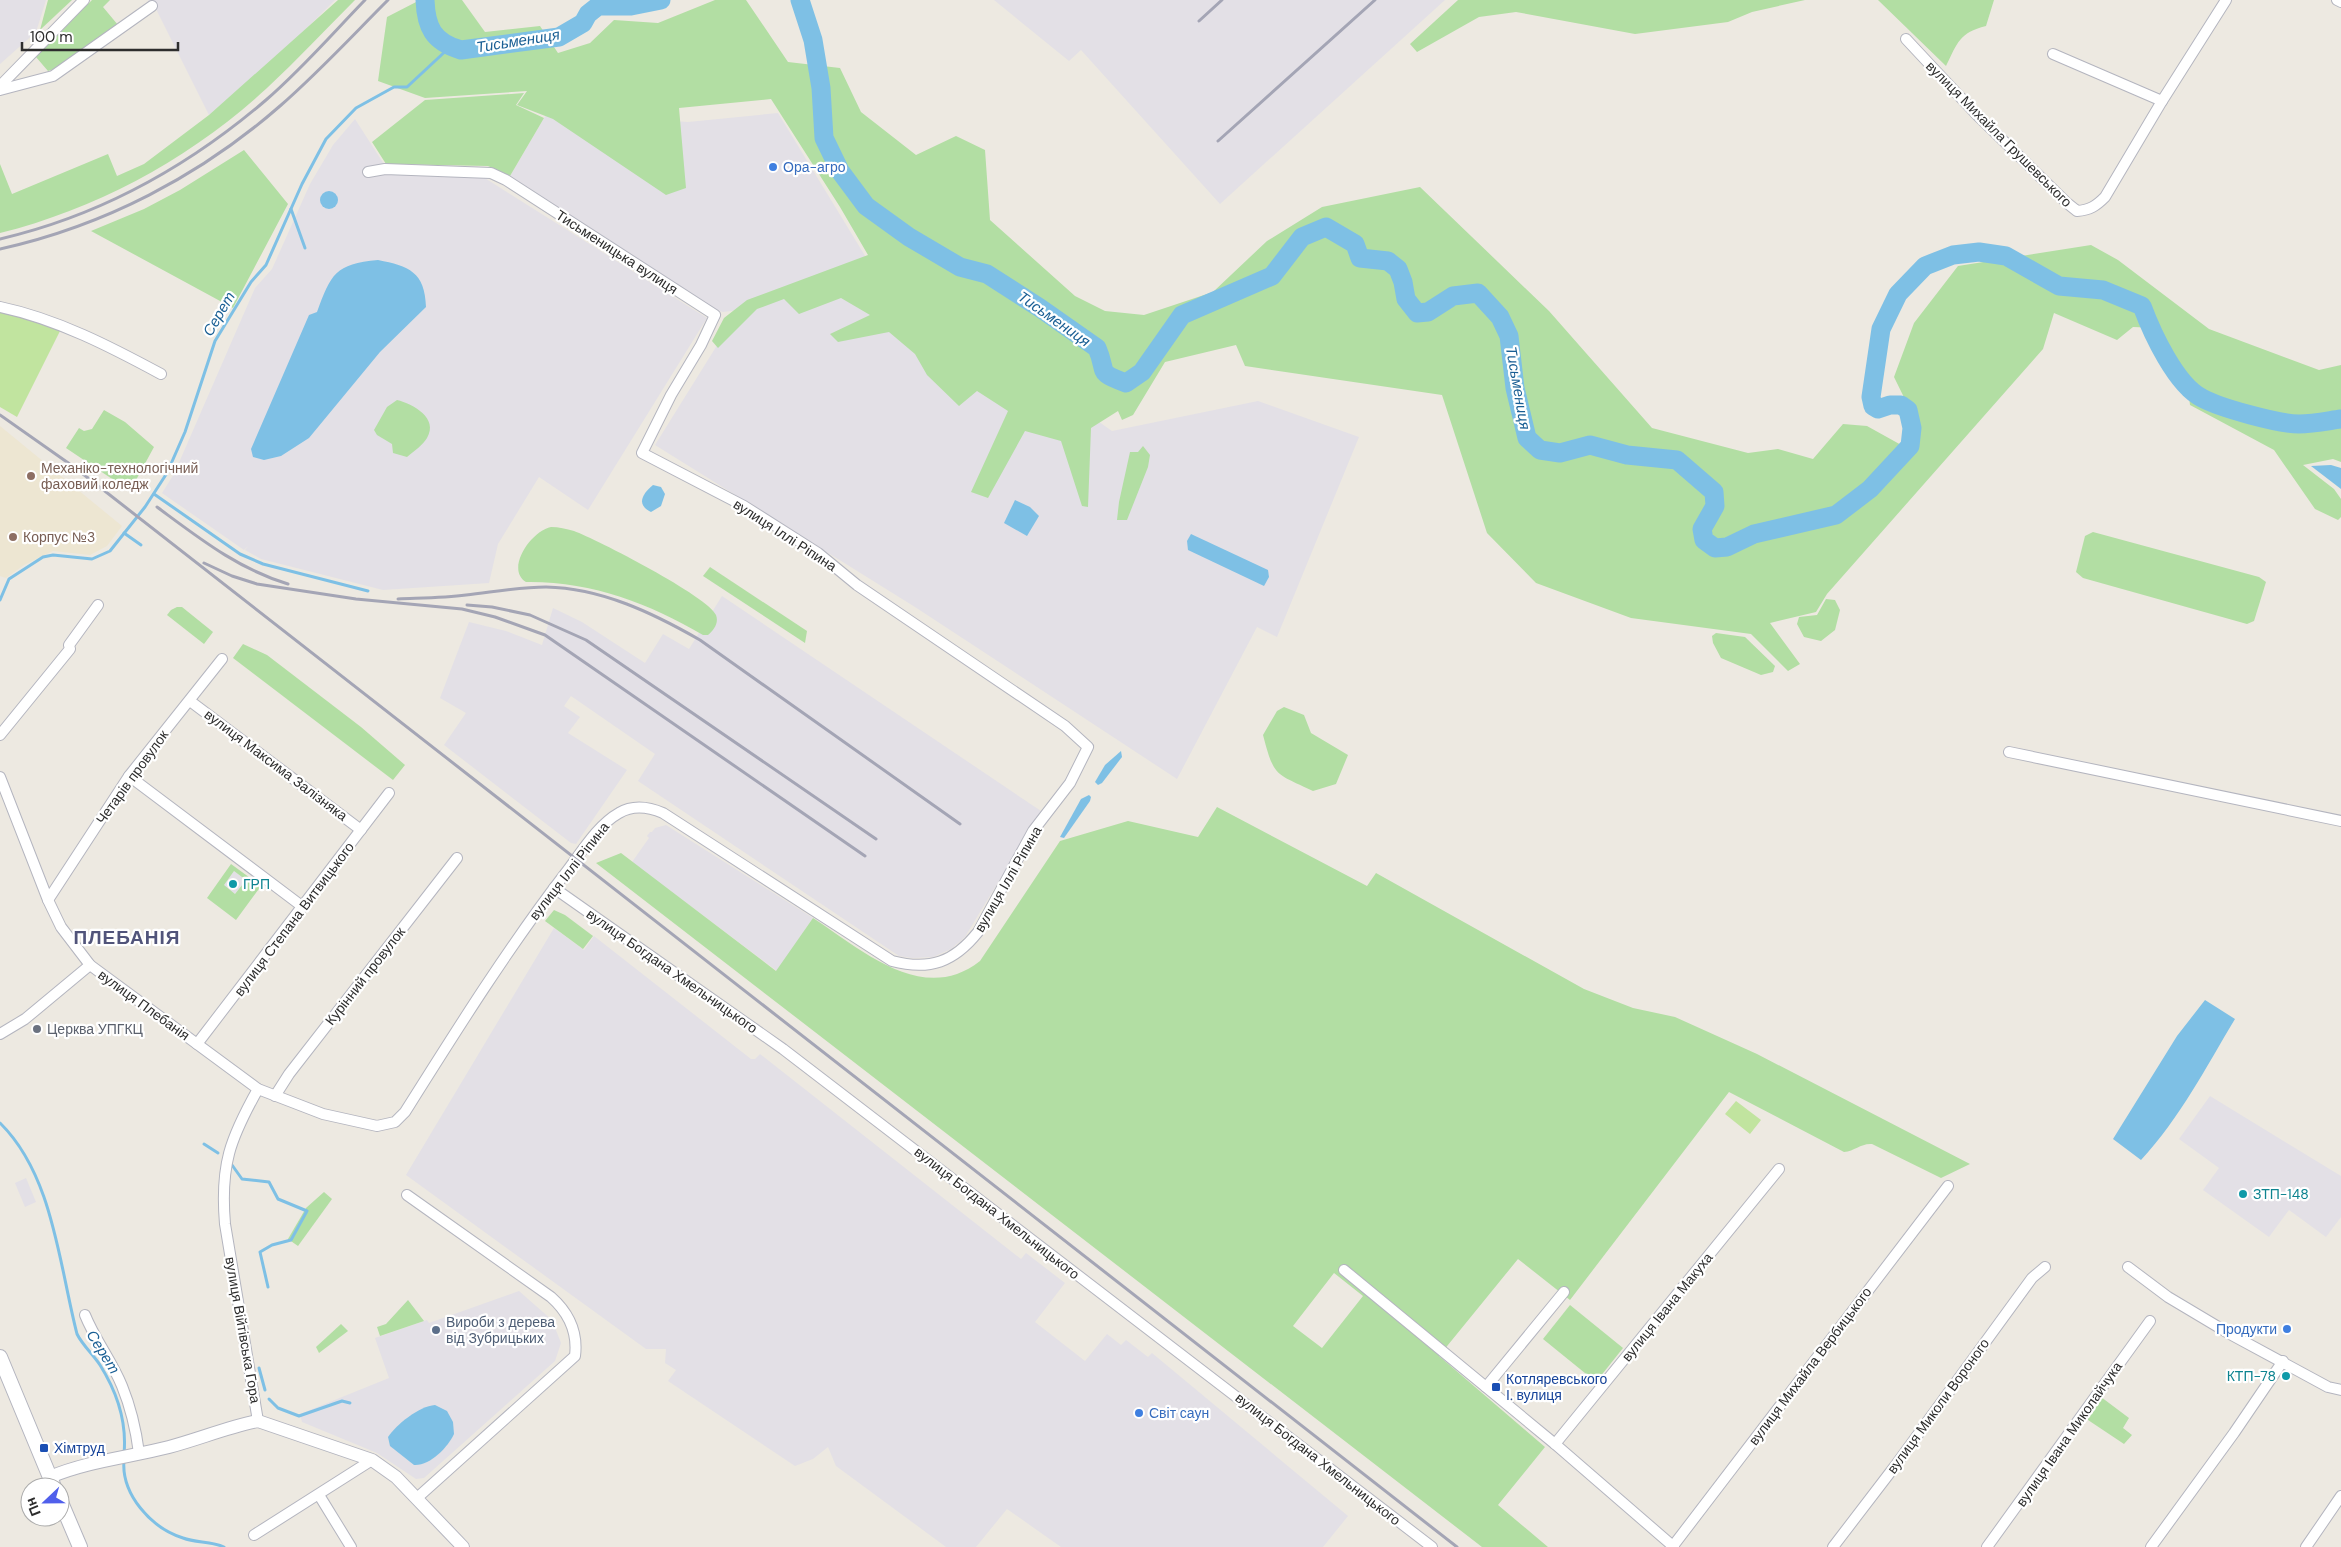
<svg xmlns="http://www.w3.org/2000/svg" width="2341" height="1547" font-family="'DM Sans',sans-serif">
<rect width="100%" height="100%" fill="#ede9e1"/>
<g fill="#e3e0e6">
<path d="M0 0H46L36 32 0 64Z"/>
<path d="M148 0H335L289 46 209 115 157 11Z"/>
<path d="M994 0H1445L1220 204 1081 50 1069 61Z"/>
<path d="M547 113 688 122 778 113 867 259 1112 431 1258 401 1359 437 1277 637 1257 627 1177 779 915 607 655 445 739 310 723 312 709 308 510 176Z"/>
<path d="M355 119 389 172 480 175 707 318 588 510 539 477 498 544 489 583 383 590 261 559 245 550 248 546 244 550 162 493 174 474 255 288 272 269 310 184 333 145Z"/>
<path d="M722 596 1041 811 965 937 951 949 933 957 912 958 899 956 638 781 655 754 571 696 564 706 580 717 568 733 627 770 576 844 571 843 444 745 466 713 440 698 469 622 506 631 542 645 553 608 582 622 645 663 663 634 689 649Z"/>
<path d="M666 825 813 918 777 971 632 862 649 838 647 836 650 832H652L655 828Z"/>
<path d="M234 871 246 880 235 894 223 885Z"/>
<path d="M554 928 584 950 594 936 751 1059H755L760 1054 1021 1259 1026 1253 1065 1283 1035 1322 1085 1361 1107 1334 1121 1345 1126 1340 1148 1357 1152 1353 1348 1516 1323 1547H1061L1007 1509 976 1547H946L836 1466 828 1447 813 1459 795 1466 668 1381 676 1370 665 1363 666 1349H646L406 1175Z"/>
<path d="M2210 1096 2341 1176V1217L2326 1237 2289 1210 2269 1237 2203 1190 2219 1168 2179 1139Z"/>
<path d="M26 1178 36 1202 25 1207 15 1183Z"/>
<path d="M519 1291 552 1320 561 1343 555 1361 424 1478 416 1479 377 1453 302 1422 300 1414 389 1378 375 1338 427 1320 429 1323Z"/>
</g>
<path fill="#ede6d2" d="M0 426 122 526 107 546 90 555 53 551 24 565 6 578 0 576Z"/>
<g fill="#b2dea3" fill-rule="evenodd">
<path d="M48 0H72L40 30Z"/>
<path d="M92 0H110L103 7 118 25 57 68 48 71 36 57Z"/>
<path d="M338 0H355C325 30 297 60 267 88 191 158 99 208 0 233V164L12 194 108 154 117 176 144 164 209 115Z"/>
<path d="M420 0H462L485 32 540 26 558 53 590 43 614 20 658 23 715 0H746L788 62 840 68 861 112 916 155 956 136 985 150 990 220 1075 296 1105 311 1144 315 1213 292 1267 241 1322 207 1420 187 1549 311 1652 428 1748 453 1778 449 1813 459 1843 424 1867 426 1912 451 1921 432 1894 377 1914 323 1958 266 2091 245 2118 260 2209 329 2319 370 2341 365V462L2333 459 2303 465 2334 489 2341 499V517L2338 520 2315 509 2274 450 2190 405 2186 373 2158 328 2133 327 2117 340 2054 313 2043 349 1827 594 1816 612 1770 623 1800 664 1788 671 1751 634 1631 618 1536 583 1487 533 1442 395 1245 366 1236 345 1165 362 1133 415 1122 420 1118 411 1091 428 1088 507 1082 506 1061 441 1025 431 988 498 971 492 1008 411 977 391 959 406 927 375 915 354 889 332 838 342 830 334 870 315 841 298 799 314 784 299 757 309 718 348 712 341 724 318 747 300 868 255 840 207 771 99 679 108 686 188 666 195 553 119 517 105 527 91 425 98 378 81 387 17Z"/>
<path d="M1458 0H1805L1752 12 1728 22 1635 34 1516 12 1479 17 1417 52 1410 44Z"/>
<path d="M1878 0H1994L1986 26C1959 33 1958 42 1946 66Z"/>
<path d="M524 93 516 105 544 118 510 176 488 166 386 164 372 142 425 100Z"/>
<path d="M244 150 288 204 233 308 91 231 144 209 180 190Z"/>
<path d="M397 400C413 404 439 418 427 438 423 445 414 451 407 457L393 453 392 444 377 435 374 430 387 407Z"/>
<path d="M104 410 125 422 154 447 130 491 66 448 79 428 84 431 92 429Z"/>
<path d="M1143 446 1150 455 1148 467 1127 520H1117L1119 502 1130 452H1138Z"/>
<path d="M551 527C559 527 566 529 574 531 596 539 709 597 716 615 719 623 714 630 708 635H703C648 603 591 581 526 582 505 569 531 531 551 527Z"/>
<path d="M2093 532 2259 577 2266 582 2254 621 2247 624 2083 578 2076 572 2085 536Z"/>
<path d="M710 567 807 631 805 643 703 576Z"/>
<path d="M1826 599 1835 600 1840 610 1835 630 1821 641 1804 637 1797 624 1799 617 1817 615Z"/>
<path d="M177 607H182L213 632 204 644 167 615 171 610Z"/>
<path d="M1716 633 1745 637 1775 666 1773 672 1761 675 1721 658 1713 643 1712 636Z"/>
<path d="M243 644 267 655 361 727 405 765 393 780 233 658Z"/>
<path d="M1284 707 1304 715 1311 733 1348 755 1336 784 1313 791C1275 773 1274 777 1263 735L1277 711Z"/>
<path d="M1217 807 1367 886 1376 873 1584 989 1633 1008 1675 1017 1757 1054 1970 1164 1941 1178 1872 1144C1861 1143 1855 1151 1844 1152L1729 1092 1570 1300 1518 1259 1439 1356 1545 1447 1498 1505 1548 1547H1482L596 863 621 853 776 971 813 918C862 950 923 1006 980 961L1060 841 1128 821 1198 837ZM1334 1273 1363 1296 1322 1348 1293 1326Z"/>
<path d="M231 864 261 886 236 920 207 898ZM234 871 246 880 235 894 224 885Z"/>
<path d="M554 910 565 915 593 936 583 949 545 921Z"/>
<path d="M324 1192 332 1199 298 1246 288 1239 306 1208Z"/>
<path d="M408 1300 424 1321 380 1336 377 1327 386 1324Z"/>
<path d="M1570 1305 1623 1348 1596 1382 1543 1339Z"/>
<path d="M341 1324 348 1331 319 1353 316 1347Z"/>
<path d="M2101 1397 2129 1418 2123 1428 2132 1435 2124 1444 2088 1420 2087 1416Z"/>
</g>
<g fill="#c1e49f">
<path d="M0 310 18 314 60 331 17 417 0 407Z"/>
<path d="M1736 1101 1761 1120 1750 1134 1725 1114Z"/>
</g>
<g fill="#7ec0e5">
<circle cx="329" cy="200" r="9"/>
<path d="M378 260C409 266 425 272 426 307L380 352 309 438 281 456 264 460 253 457 251 449 309 315 317 312C331 274 335 264 378 260Z"/>
<path d="M2331 465 2341 468V489L2311 466Z"/>
<path d="M653 485 661 487 665 494 661 506 651 512C636 505 642 494 653 485Z"/>
<path d="M1015 500 1030 507 1039 516 1027 536 1004 523Z"/>
<path d="M1191 534 1268 570 1269 577 1264 586 1188 550 1187 541Z"/>
<path d="M1121 751 1122 757 1102 783 1098 785 1095 782 1105 765Z"/>
<path d="M1089 795 1091 797 1090 801 1064 838 1060 837 1081 799Z"/>
<path d="M2205 1000 2235 1019C2206 1067 2180 1118 2141 1160L2113 1139 2177 1036Z"/>
<path d="M435 1405 447 1411 453 1422 454 1434C448 1447 430 1466 414 1465L390 1446 388 1437C396 1425 419 1406 435 1405Z"/>
</g>
<g fill="none" stroke-linecap="round" stroke-linejoin="round">
<g stroke="#7ec0e5" stroke-width="3">
<path d="M291 209 305 248"/>
<path d="M154 494 240 554 263 564 368 591"/>
<path d="M124 533 141 545"/>
<path d="M0 600 9 579 43 557 53 555 92 559 110 551 145 507 167 473 185 432 215 341 251 282 266 265 302 184 326 139 356 108 394 87H407L450 47"/>
<path d="M0 1123C53 1175 59 1264 77 1334 83 1346 93 1354 100 1365 117 1392 127 1422 124 1454"/>
<path d="M204 1144 218 1153"/>
<path d="M232 1165 242 1179 269 1182 278 1199 307 1211 291 1240 272 1245 260 1252 268 1287"/>
<path d="M259 1368 265 1390"/>
<path d="M269 1399 278 1408 299 1416 342 1401 350 1403"/>
<path d="M124 1460C121 1494 151 1528 183 1538 196 1543 211 1541 224 1547"/>
</g>
<g stroke="#7ec0e5" stroke-width="19">
<path d="M425 0C426 27 433 42 461 50L559 37 583 23 588 14 598 6H631L661 0"/>
<path d="M800 0 813 40 821 88 824 138 840 171 866 206 909 237 960 267 987 274 1040 308 1097 348C1108 373 1095 372 1126 383L1142 372 1182 315 1272 276 1302 237 1326 227 1355 244 1360 258 1388 261 1398 269 1403 282 1406 299 1417 313 1428 312 1453 296 1478 293 1500 317 1509 336 1515 388 1527 438 1540 450 1560 453 1590 445 1627 455 1677 460 1714 492 1715 506 1702 529 1704 540 1715 548 1727 547 1754 534 1836 515 1870 489 1910 446 1912 428 1908 410 1901 405H1890L1878 409 1873 406 1871 397 1881 329 1898 294 1925 266 1953 255 1979 252 2006 256 2059 286 2103 290 2142 306C2152 333 2176 385 2202 398 2220 408 2279 424 2299 424 2313 424 2327 421 2341 419"/>
</g>
<defs>
<g id="minor">
<path d="M2337 0 2341 2"/>
<path d="M1906 39 1977 115 2067 203 2077 211C2090 210 2096 206 2105 197L2162 101 2226 0"/>
<path d="M2053 54 2162 101"/>
<path d="M0 86 84 0"/>
<path d="M0 90 53 76 152 6"/>
<path d="M0 307C57 319 111 347 161 374"/>
<path d="M190 701 361 830"/>
<path d="M0 735 70 649 69 645 98 605"/>
<path d="M2009 752 2341 821"/>
<path d="M129 776 303 907"/>
<path d="M0 777 48 900 61 927 90 965 258 1089 323 1114 377 1126 395 1122 405 1112C456 1031 506 951 564 875 580 855 596 826 619 813 634 804 649 807 663 813L892 961C930 971 954 962 978 932L1033 831 1070 783 1088 747 1065 726 857 585 818 553 744 506 642 453 671 395 701 345 715 315 506 180 491 173 385 169 368 172"/>
<path d="M554 888 783 1049 1432 1547"/>
<path d="M48 900 129 776 222 659"/>
<path d="M0 1034 25 1019 90 965"/>
<path d="M197 1044 389 793"/>
<path d="M275 1096 289 1074 457 858"/>
<path d="M407 1195 551 1297C569 1313 578 1332 575 1356L417 1498"/>
<path d="M2128 1267 2168 1297 2230 1334 2328 1387 2341 1390"/>
<path d="M1344 1270 1555 1444 1674 1547"/>
<path d="M85 1315C95 1340 112 1361 122 1386 131 1408 136 1430 139 1453"/>
<path d="M1486 1387 1564 1292"/>
<path d="M258 1421 225 1224C220 1165 230 1139 258 1089"/>
<path d="M1555 1444 1779 1169"/>
<path d="M319 1495 351 1547"/>
<path d="M254 1535 372 1460"/>
<path d="M1673 1546 1948 1186"/>
<path d="M1833 1547 1895 1466 2032 1278 2045 1267"/>
<path d="M1987 1547 2150 1321"/>
<path d="M2151 1547 2234 1433 2283 1361"/>
<path d="M2306 1547 2341 1496"/>
</g>
<path id="tertiary" d="M50 1477C88 1461 130 1457 169 1447 199 1439 228 1427 258 1421L372 1460 396 1477 463 1547"/>
<g id="secondary">
<path d="M0 1357 54 1487"/>
<path d="M60 1500 80 1547"/>
</g>
</defs>
<use href="#minor" stroke="#b4b5bf" stroke-width="12"/>
<use href="#tertiary" stroke="#b4b5bf" stroke-width="14"/>
<use href="#secondary" stroke="#b4b5bf" stroke-width="16"/>
<use href="#minor" stroke="#fff" stroke-width="10"/>
<use href="#tertiary" stroke="#fff" stroke-width="12"/>
<use href="#secondary" stroke="#fff" stroke-width="14"/>
<g stroke="#a4a5b5" stroke-width="3">
<path d="M1199 21 1222 0"/>
<path d="M1218 141 1375 0"/>
<path d="M0 239C99 216 189 166 266 100 302 69 333 33 365 0"/>
<path d="M0 249C104 226 200 176 280 106 318 73 353 35 388 0"/>
<path d="M0 415 74 467 1457 1547"/>
<path d="M157 507C199 538 238 569 288 584"/>
<path d="M204 563 232 576 257 584 356 599 462 609 495 617 545 635 865 856"/>
<path d="M398 599C420 598 444 598 466 595 493 592 519 587 546 587 601 588 653 613 700 640L960 824"/>
<path d="M467 605 492 607 530 615 586 640 876 839"/>
</g>
</g>
<g fill="#3f7fe0" stroke="#fff" stroke-width="2">
<circle cx="773" cy="167" r="5"/>
<circle cx="2287" cy="1329" r="5"/>
<circle cx="1139" cy="1413" r="5"/>
</g>
<g fill="#8d6e63" stroke="#fff" stroke-width="2">
<circle cx="31" cy="476" r="5"/>
<circle cx="13" cy="537" r="5"/>
</g>
<g fill="#0f9aa8" stroke="#fff" stroke-width="2">
<circle cx="233" cy="884" r="5"/>
<circle cx="2243" cy="1194" r="5"/>
<circle cx="2286" cy="1376" r="5"/>
</g>
<circle fill="#6b7280" stroke="#fff" stroke-width="2" cx="37" cy="1029" r="5"/>
<circle fill="#5c6f8a" stroke="#fff" stroke-width="2" cx="436" cy="1330" r="5"/>
<g fill="#1a4fb4" stroke="#fff" stroke-width="2">
<rect x="1491" y="1382" width="10" height="10" rx="2.5"/>
<rect x="39" y="1443" width="10" height="10" rx="2.5"/>
</g>
<g text-anchor="middle" dominant-baseline="central" stroke-width="4.5" stroke-linejoin="round" paint-order="stroke">
<g font-size="14" fill="#2d2d2d" stroke="#fff">
<text transform="translate(1999 134) rotate(45)">вулиця Михайла Грушевського</text>
<text transform="translate(617 252) rotate(33)">Тисьменицька вулиця</text>
<text transform="translate(785 535) rotate(33)">вулиця Іллі Ріпина</text>
<text transform="translate(276 765) rotate(37)">вулиця Максима Залізняка</text>
<text transform="translate(132 777) rotate(-54)">Четарів провулок</text>
<text transform="translate(569 871) rotate(-52)">вулиця Іллі Ріпина</text>
<text transform="translate(1008 879) rotate(-60)">вулиця Іллі Ріпина</text>
<text transform="translate(294 919) rotate(-53)">вулиця Степана Витвицького</text>
<text transform="translate(672 971) rotate(35)">вулиця Богдана Хмельницького</text>
<text transform="translate(365 976) rotate(-52)">Курінний провулок</text>
<text transform="translate(144 1005) rotate(36)">вулиця Плебанія</text>
<text transform="translate(997 1213) rotate(38)">вулиця Богдана Хмельницького</text>
<text transform="translate(1667 1307) rotate(-51)">вулиця Івана Макуха</text>
<text transform="translate(243 1330) rotate(80)">вулиця Війтівська Гора</text>
<text transform="translate(1810 1366) rotate(-53)">вулиця Михайла Вербицького</text>
<text transform="translate(1938 1406) rotate(-54)">вулиця Миколи Вороного</text>
<text transform="translate(2069 1434) rotate(-55)">вулиця Івана Миколайчука</text>
<text transform="translate(1318 1459) rotate(38)">вулиця Богдана Хмельницького</text>
</g>
<g font-size="14" fill="#366cbe" stroke="#fff" text-anchor="start">
<text x="783" y="167">Ора-агро</text>
<text x="2277" y="1329" text-anchor="end">Продукти</text>
<text x="1149" y="1413">Світ саун</text>
</g>
<g font-size="14" fill="#785e54" stroke="#fff" text-anchor="start">
<text x="41" y="468">Механіко-технологічний<tspan x="41" dy="16">фаховий коледж</tspan></text>
<text x="23" y="537">Корпус №3</text>
</g>
<g font-size="14" fill="#0d838f" stroke="#fff" text-anchor="start">
<text x="243" y="884">ГРП</text>
<text x="2253" y="1194">ЗТП-148</text>
<text x="2276" y="1376" text-anchor="end">КТП-78</text>
</g>
<g font-size="14" fill="#5b616d" stroke="#fff" text-anchor="start">
<text x="47" y="1029">Церква УПГКЦ</text>
</g>
<g font-size="14" fill="#4e5e75" stroke="#fff" text-anchor="start">
<text x="446" y="1322">Вироби з дерева<tspan x="446" dy="16">від Зубрицьких</tspan></text>
</g>
<g font-size="14" fill="#164399" stroke="#fff" text-anchor="start">
<text x="1506" y="1379">Котляревського<tspan x="1506" dy="16">І. вулиця</tspan></text>
<text x="54" y="1448">Хімтруд</text>
</g>
<g font-size="15" font-style="italic" fill="#1a5f94" stroke="#fff">
<text transform="translate(518 41) rotate(-9)">Тисьмениця</text>
<text transform="translate(219 314) rotate(-60)">Серет</text>
<text transform="translate(1054 319) rotate(35)">Тисьмениця</text>
<text transform="translate(1518 388) rotate(80)">Тисьмениця</text>
<text transform="translate(103 1352) rotate(58)">Серет</text>
</g>
<g font-size="19" font-weight="bold" letter-spacing="1" fill="#51547a" stroke="#fff">
<text x="127" y="937">ПЛЕБАНІЯ</text>
</g>
</g>
<g transform="translate(45 1502) rotate(248)"><circle r="24" fill="#ffffff" stroke="#ababab"/>
<path d="M0-4L9 19L0 12L-9 19Z" fill="#505feb"/>
<text y="-8" font-size="14" font-weight="bold" text-anchor="middle" fill="#2d2d2d">Пн</text>
</g>
<path d="M22 42v8h156v-8" fill="none" stroke="#2d2d2d" stroke-width="2.5"/>
<text x="30" y="42" font-size="15" fill="#2d2d2d" stroke="#ffffff" stroke-width="4" paint-order="stroke">100 m</text>
</svg>
